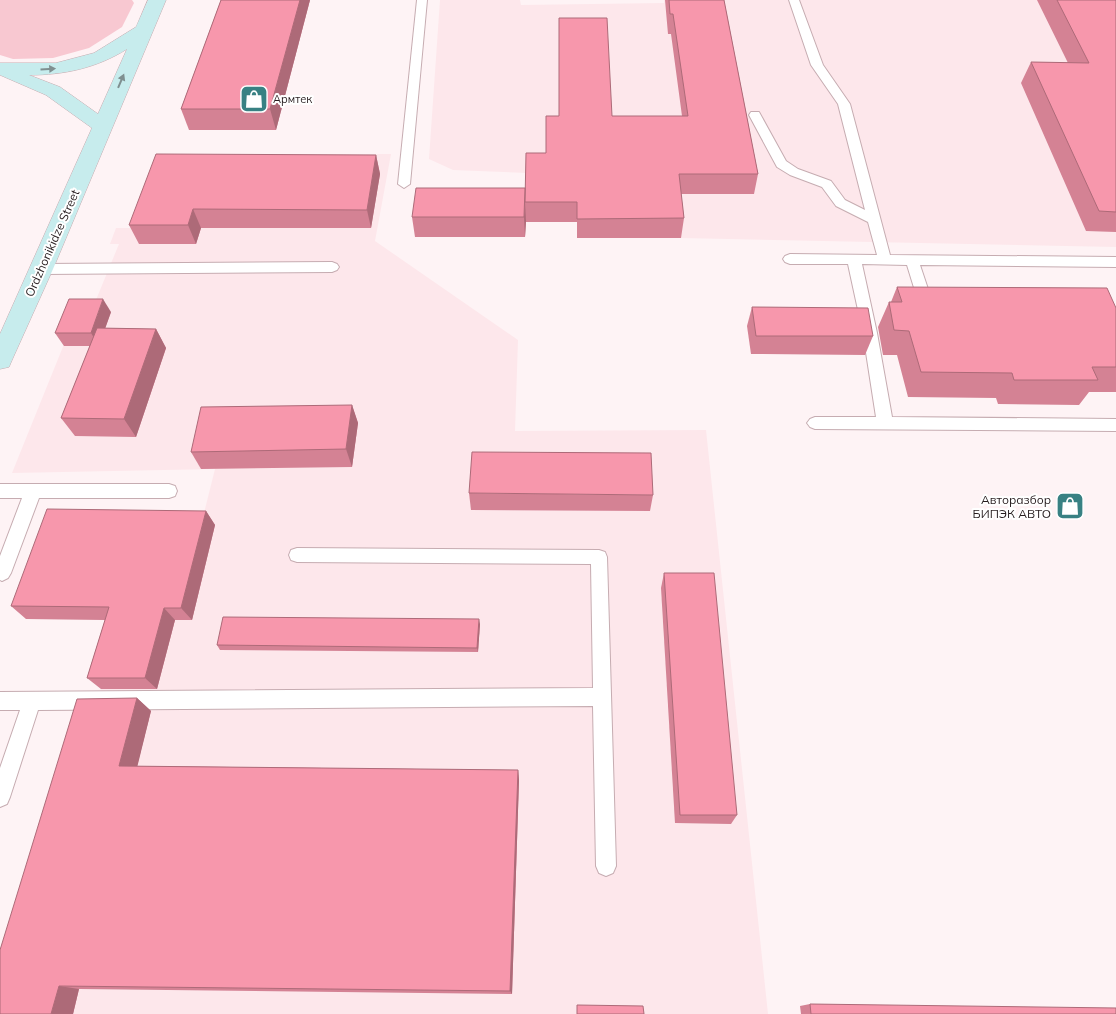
<svg xmlns="http://www.w3.org/2000/svg" width="1116" height="1014" font-family="Mulish,sans-serif">
<rect width="100%" height="100%" fill="#fef3f5"/>
<g fill="#fde7eb">
<path d="M440 0H520L521 5 664 3V0H1116V247L681 238 676 195 527 173 453 170 429 159Z"/>
<path d="M391 154 375 241 518 340 515 431 706 430 768 1014H5L121 620 26 619 201 525 215 469 12 473 77 312H91L119 244H110L116 228H135L162 155Z"/>
</g>
<path fill="#f8c8d1" d="M0 0H132L134 3 122 27 89 48 53 58 13 59 0 55Z"/>
<g fill="none" stroke-linecap="round" stroke-linejoin="round">
<defs>
<g id="lane">
<path d="M417 0H427L410 184 404 188 398 184Z"/>
<path d="M789 0H799L823 65 850 104 890 255 1116 257V267L920 265 933 304 931 308H921L919 304 907 265 862 264 877 333 892 417 1116 419V431L815 429 810 427 807 423 810 419 815 417H876L863 333 848 264H790L785 262 783 259 785 256 790 254 877 255 868 222 836 206 822 187 790 175 777 167 749 115 751 112H759L786 161 798 169 831 181 845 200 865 210 838 104 811 65Z"/>
<path d="M332 262 337 264 339 267 337 270 332 272 42 274 37 272 35 269 37 266 42 264Z"/>
<path d="M0 484H169L175 486 177 491 175 496 169 498H39L11 573 8 578 2 581 0 580V556L22 498H0Z"/>
<path d="M297 548 599 550 605 552 607 557 616 866 613 873 606 876 599 873 596 866 593 706 38 710 10 797 7 804 0 807V768L20 710H0V692L593 688 591 564 297 562 291 560 289 555 291 550Z"/>
</g>
<path id="secondary" d="M148 0H166L53 269 12 360 9 367 0 369V334L92 128 46 95 0 75V63H56L94 53 136 27ZM127 49 98 114 60 87 29 75C64 75 97 68 127 49Z"/>
</defs>
<use href="#lane" stroke="#c6acb1" stroke-width="2"/>
<use href="#secondary" stroke="#c6acb1" stroke-width="1"/>
<use href="#lane" fill="#fff" fill-rule="evenodd"/>
<use href="#secondary" fill="#c7eced" fill-rule="evenodd"/>
</g>
<g fill="#d48294">
<path d="M221 0H310L276 130H189L181 109Z"/>
<path d="M665 0H724L758 174 754 194H681L684 218 681 238H577V222H526V221L525 237H415L412 217 525 188 546 153 559 116H682L671 34H668Z"/>
<path d="M1037 0H1116V232L1086 231 1021 83 1031 62 1068 63Z"/>
<path d="M376 155 380 174 371 228H201L196 244H139L129 225Z"/>
<path d="M897 287 1116 308V392H1089L1079 405 998 404 996 398 908 397 897 355H883L878 327 889 302H891Z"/>
<path d="M752 307 873 336 865 355 751 354 747 326Z"/>
<path d="M111 312 105 328 156 329 166 348 136 437 75 436 61 418 90 346H64L55 333Z"/>
<path d="M352 405 358 423 352 467 201 469 191 452Z"/>
<path d="M469 493 653 495 650 511 471 510Z"/>
<path d="M206 511 215 525 192 620H175L157 689H101L87 678 105 620 26 619 11 606Z"/>
<path d="M664 573 737 815 731 824 675 823 661 588Z"/>
<path d="M480 624 478 652 220 650 217 645Z"/>
<path d="M137 698 151 711 137 766 518 770 519 780 512 994 79 989 73 1014H0Z"/>
<path d="M810 1004 1116 1014H801L800 1006Z"/>
</g>
<g fill="#ad6a78">
<path d="M300 0H310L276 130 270 109Z"/>
<path d="M376 155 380 174 371 228 367 210Z"/>
<path d="M525 202 526 221 525 237 524 217Z"/>
<path d="M193 209 201 228 196 244 188 225Z"/>
<path d="M103 299 111 312 99 346 91 333Z"/>
<path d="M156 329 166 348 136 437 124 419Z"/>
<path d="M352 405 358 423 352 467 346 449Z"/>
<path d="M206 511 215 525 192 620 181 608Z"/>
<path d="M164 608 175 620 157 689 145 678Z"/>
<path d="M479 619 480 624 478 652 477 648Z"/>
<path d="M137 698 151 711 135 776 119 766Z"/>
<path d="M518 770 519 780 512 994 510 991Z"/>
<path d="M59 986 79 989 73 1014H51Z"/>
</g>
<g fill="#f797ac" stroke="#ad6a78">
<path d="M221 0H300L270 109H181Z"/>
<path d="M669 0H724L758 174H679L684 218 577 219V202H525L526 153H546V116H559V18H607L612 116H688L673 14H670Z"/>
<path d="M1057 0H1116V212L1099 211 1031 62 1089 63Z"/>
<path d="M156 154 376 155 367 210 193 209 188 225H129Z"/>
<path d="M416 188H525L524 217H412Z"/>
<path d="M897 287 1107 288 1116 308V367H1092L1098 380H1014L1012 373 921 372 909 331 894 330 889 302H902Z"/>
<path d="M69 299H103L91 333H55Z"/>
<path d="M752 307 868 308 873 336H756Z"/>
<path d="M97 328 156 329 124 419 61 418Z"/>
<path d="M352 405 346 449 191 452 201 407Z"/>
<path d="M472 452 651 453 653 495 469 493Z"/>
<path d="M47 509 206 511 181 608H164L145 678H87L109 607 11 606Z"/>
<path d="M664 573H714L737 815H680Z"/>
<path d="M223 617 479 619 477 648 217 645Z"/>
<path d="M137 698 119 766 518 770 510 991 59 986 51 1014H0V950L77 699Z"/>
<path d="M810 1004 1116 1008V1014H811Z"/>
<path d="M577 1005 643 1006 644 1014H577Z"/>
</g>
<defs><path id="oneway-solid" d="M-6-.8H1V-3.2L6.5 0L1 3.2V.8H-6Z" transform="scale(1.25)"/></defs>
<g fill="#7f8f90">
<use href="#oneway-solid" transform="translate(48 69) rotate(-3)"/>
<use href="#oneway-solid" transform="translate(121 81) rotate(-67)"/>
</g>
<defs>
<symbol id="shop-square" viewBox="-11 -11 22 22"><rect x="-9" y="-9" width="18" height="18" rx="4" fill="#388183" stroke="#fff"/><path d="M-5-2.5h2.3a2.7 3.5 0 0 1 5.4 0H5L5.5 6h-11ZM-1.5-2.5h3a1.5 2.3 0 0 0-3 0Z" fill="#fff"/></symbol>
</defs>
<g fill-rule="evenodd">
<use href="#shop-square" x="238" y="83" width="32" height="32"/>
<use href="#shop-square" x="1054" y="490" width="32" height="32"/>
</g>
<g text-anchor="middle" dominant-baseline="central" stroke-width="4" stroke-linejoin="round" paint-order="stroke">
<g font-size="11" fill="#271d1f" stroke="#fff" text-anchor="start">
<text x="273" y="99">Армтек</text>
</g>
<g font-size="12" fill="#271d1f" stroke="#fff">
<text transform="translate(52 243) rotate(-66)">Ordzhonikidze Street</text>
</g>
<g font-size="12" fill="#271d1f" stroke="#fff" text-anchor="end">
<text x="1051" y="499">Авторазбор<tspan x="1051" dy="14">БИПЭК АВТО</tspan></text>
</g>
</g>
</svg>
